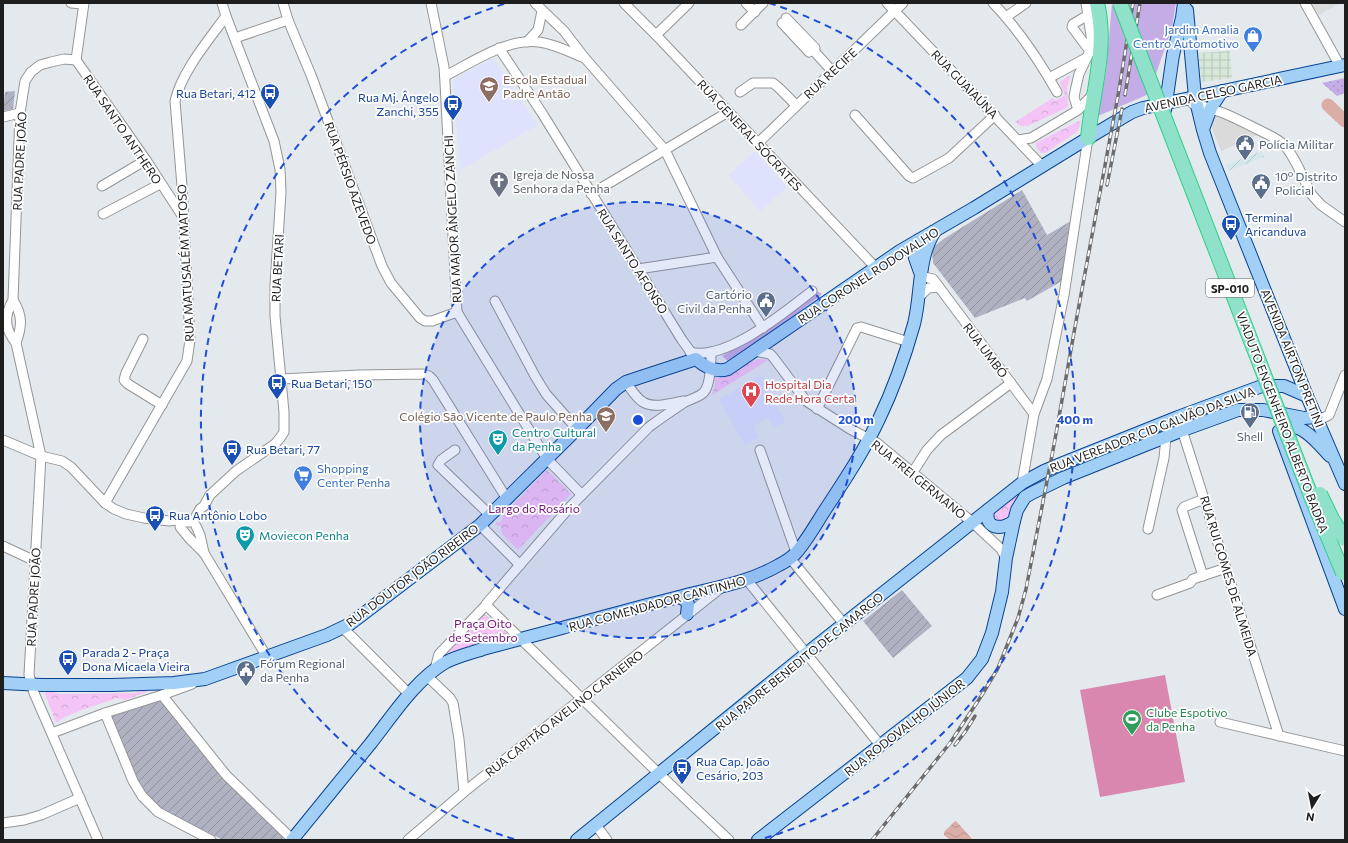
<svg xmlns="http://www.w3.org/2000/svg" width="1348" height="843" font-family="Commissioner,sans-serif">
<defs>
<pattern id="industrial-grid" width="8" height="8" patternUnits="userSpaceOnUse"><rect width="8" height="8" fill="#d7e7d8"/><path d="M0 4h8M4 0v8" fill="none" stroke="#b8c6b9"/></pattern>
<pattern id="military-furrows" width="10" height="10" patternUnits="userSpaceOnUse"><rect width="10" height="10" fill="#d4e7eb"/><path d="M-1 1l2-2M0 10L10 0M9 11l2-2" fill="none" stroke="#b6c6c9"/></pattern>
<pattern id="construction-furrows" width="10" height="10" patternUnits="userSpaceOnUse"><rect width="10" height="10" fill="#b0b2c2"/><path d="M-1 1l2-2M0 10L10 0M9 11l2-2" fill="none" stroke="#8f909d"/></pattern>
<pattern id="park-crowns" width="20" height="18" patternUnits="userSpaceOnUse"><rect width="20" height="18" fill="#f5c4f6"/><path d="M2 6a3 3 0 1 1 6 0M12 15a3 3 0 1 1 6 0" fill="none" stroke="#d2a8d2"/></pattern>
<pattern id="garden-dots" width="8" height="8" patternUnits="userSpaceOnUse"><rect width="8" height="8" fill="#c4ade6"/><path d="M2 2h.1M6 6h.1" fill="none" stroke="#a894c5" stroke-width="1.8" stroke-linecap="round"/></pattern>
<pattern id="water-waves" width="16" height="10" patternUnits="userSpaceOnUse"><rect width="16" height="10" fill="#daada7"/><path d="M0 5q4-4 8 0t8 0" fill="none" stroke="#bb948f"/></pattern>
</defs>
<rect width="100%" height="100%" fill="#e4e9ee"/>
<path fill="#dbdcdc" d="M1312 3H1340L1319 15Z"/>
<path fill="url(#industrial-grid)" d="M1230 51 1232 78 1201 82 1198 53Z"/>
<g fill="#dfe2fd">
<path d="M493 58 538 125 460 170 453 80Z"/>
<path d="M755 151 787 187 760 211 728 175Z"/>
<path d="M760 375 768 385 765 389 786 422 774 427 767 417 754 426 758 437 745 445 719 400Z"/>
</g>
<path fill="url(#military-furrows)" d="M1262 151 1264 157 1228 171 1226 165Z"/>
<g fill="url(#construction-furrows)">
<path d="M15 91 13 109 3 111 5 92Z"/>
<path d="M1022 190 1047 235 1071 221 1062 281 1027 301 1025 298 975 318 933 263 932 248 945 238Z"/>
<path d="M902 590 932 626 893 658 863 621Z"/>
<path d="M161 698 285 836 281 840H223L160 809 144 794 135 777 108 716Z"/>
</g>
<g fill="#c4ade6">
<path d="M1112 3H1176L1172 28 1149 94 1098 116 1106 72Z"/>
<path d="M816 290 822 294 767 336 728 361 722 356 784 319Z"/>
</g>
<g fill="url(#park-crowns)">
<path d="M1071 75 1067 87 1068 107 1028 126H1021L1015 122 1053 98 1055 101 1065 95 1060 82Z"/>
<path d="M1081 120 1079 128 1077 132 1045 153H1041L1036 147V143Z"/>
<path d="M760 359 768 360 712 395 715 385V377C734 381 742 362 760 359Z"/>
<path d="M547 470 571 494 518 550 502 534 501 526 496 525V522H501L503 515Z"/>
<path d="M1026 488 1006 521 1001 522 993 517 992 513Z"/>
<path d="M482 612 508 635 441 655Z"/>
<path d="M140 690H148L147 692 125 700 118 698C103 703 68 713 58 722H56L45 694 46 692C51 690 54 692 59 694L136 693Z"/>
</g>
<path fill="url(#garden-dots)" d="M1345 78V93L1337 96 1322 83Z"/>
<path fill="#d987af" d="M1165 675 1185 782 1100 797 1080 690Z"/>
<path fill="#dadada" d="M1218 116 1222 117 1250 129 1258 135 1221 151 1210 123 1213 117Z"/>
<path fill="url(#water-waves)" d="M956 821 957 822 973 840H950L944 835V832L954 822Z"/>
<g fill="none" stroke-linecap="round" stroke-linejoin="round">
<path stroke="#daada7" stroke-width="13" d="M1328 105 1345 121"/>
<defs>
<g id="minor">
<path d="M71 3 83 4"/>
<path d="M283 3 288 20 311 75 382 266 391 283 420 318 425 321H432L457 312"/>
<path d="M431 3 444 67 445 83 457 312 547 459 582 495"/>
<path d="M535 3 564 31 584 57 665 150 717 257 763 328"/>
<path d="M624 3 656 35 876 268"/>
<path d="M746 3 755 12"/>
<path d="M887 3 1042 166"/>
<path d="M993 3C1017 28 1040 62 1057 92"/>
<path d="M1305 3 1340 66"/>
<path d="M1088 15 1073 24 1072 27 1090 51"/>
<path d="M1006 17 1026 3"/>
<path d="M782 23 809 52 815 48 786 18"/>
<path d="M741 25 763 3"/>
<path d="M656 35 689 3"/>
<path d="M235 38 288 20"/>
<path d="M527 42 538 30 542 11"/>
<path d="M499 48 542 113 682 340 696 359"/>
<path d="M813 50 832 71"/>
<path d="M76 60 64 59 51 62 40 65 31 72 25 81 20 113 13 300C4 316 4 328 16 343L41 456 29 675 34 693 98 840"/>
<path d="M76 60 146 160 183 217"/>
<path d="M76 60 84 3"/>
<path d="M445 76C473 62 507 38 539 42 554 44 568 51 582 57"/>
<path d="M1049 78 1086 58"/>
<path d="M740 92 753 83H773L778 87 796 105"/>
<path d="M1193 104C1219 109 1235 118 1259 130 1267 134 1276 138 1283 144 1294 154 1304 181 1312 195L1321 205 1345 222"/>
<path d="M1078 110 1074 97 1076 87 1079 74 1090 51 1092 42 1086 3"/>
<path d="M855 115 909 176 913 178 949 158 995 115"/>
<path d="M3 117 20 113"/>
<path d="M1018 140 1031 138 1078 110 1094 93"/>
<path d="M758 143 903 3"/>
<path d="M102 186 146 160"/>
<path d="M591 194 728 112"/>
<path d="M103 214 160 184"/>
<path d="M638 269 717 257"/>
<path d="M920 276 933 279 1034 414"/>
<path d="M918 298 928 288 939 287"/>
<path d="M13 300C23 316 22 326 16 343"/>
<path d="M495 301 535 376 546 394 577 429"/>
<path d="M143 339 126 373 124 380 128 384 162 405"/>
<path d="M755 351 770 354 773 357 806 401 850 429 877 443 972 522 1001 549 1006 558"/>
<path d="M690 352C725 362 785 312 812 291"/>
<path d="M281 379 359 375 424 374 429 376 433 380 507 499"/>
<path d="M626 382C631 389 636 398 643 402 654 409 672 403 684 401"/>
<path d="M817 409 857 328 861 327 909 342"/>
<path d="M1178 417 1279 736"/>
<path d="M1316 417 1323 418 1329 415 1345 375"/>
<path d="M3 440 41 456 62 461 71 467 105 503 114 509 126 514 144 518 169 521 174 520 184 522H190L194 520 200 509 204 506 210 495 236 471 275 444 280 438 284 432V412L275 316V285L281 192 280 169 274 141 226 16 222 3"/>
<path d="M455 450 441 460 438 465 490 515"/>
<path d="M760 450 796 552"/>
<path d="M913 472 927 450 941 435 1011 383"/>
<path d="M1022 483 1034 414 1047 379 1064 295 1088 138"/>
<path d="M105 503 187 361 190 340 182 186 175 101C182 71 208 41 226 16"/>
<path d="M480 525 520 565"/>
<path d="M196 526 200 535 204 553"/>
<path d="M180 527 189 538 204 553 267 657"/>
<path d="M1148 529 1164 458 1166 437"/>
<path d="M3 546 35 561"/>
<path d="M790 558 844 624"/>
<path d="M1203 576 1182 510 1184 507 1204 499"/>
<path d="M747 580 880 745"/>
<path d="M1157 595 1190 583 1193 579 1226 568"/>
<path d="M486 605 653 768 729 840"/>
<path d="M343 628 409 694"/>
<path d="M435 669 439 654 486 605 487 603 570 507 649 427C661 418 673 410 685 402 691 399 700 397 704 392 711 384 711 362 711 352"/>
<path d="M427 676 450 698 453 703 459 739 464 792"/>
<path d="M162 695 226 775 292 839"/>
<path d="M105 713 133 781 142 796 158 812 211 840"/>
<path d="M1220 722 1345 751"/>
<path d="M52 733 105 713 162 695 192 684"/>
<path d="M3 823 24 820 41 815 80 798"/>
<path d="M596 825 607 840"/>
<path d="M408 840 464 792 721 588"/>
</g>
<g id="major">
<path d="M1187 10 1195 97 1203 130 1210 153 1307 396 1345 484"/>
<path d="M1165 110 1173 55 1182 18 1184 3"/>
<path d="M1203 129 1211 108 1222 91"/>
<path d="M919 240 915 258 920 272"/>
<path d="M1279 431 1345 609"/>
<path d="M1281 436C1283 434 1285 431 1287 429 1301 420 1321 447 1330 456"/>
<path d="M988 510C984 530 1002 530 1014 521"/>
<path d="M679 597 685 600 688 604 687 614"/>
<path d="M3 683 42 685H112L174 683 205 679 327 635 350 624 480 525 577 429 616 389 626 382 641 377 696 359C705 367 716 373 728 369L900 251 974 208 1088 138 1132 112 1143 108 1176 101 1345 65"/>
<path d="M292 840C318 808 345 775 371 743 393 715 415 680 446 662 458 656 471 653 483 649 509 642 536 635 562 628 601 618 640 606 679 597 713 588 748 583 779 565 785 562 791 558 795 554 806 542 816 524 825 510 844 481 864 451 879 419 894 388 905 356 914 324 922 292 917 259 935 231"/>
<path d="M577 840 806 654 1022 483 1044 471 1063 463 1178 417 1262 386H1284L1307 396"/>
<path d="M758 840 967 678 982 659 992 633 1002 592 1006 558 1014 521 1017 510 1025 497 1032 493 1063 478 1183 430 1238 410H1263L1304 418 1316 417"/>
</g>
<path id="highway" d="M1088 138C1092 93 1108 48 1097 3"/>
</defs>
<use href="#minor" stroke="#959595" stroke-width="11"/>
<use href="#major" stroke="#09438f" stroke-width="14"/>
<use href="#highway" stroke="#2ed088" stroke-width="16"/>
<use href="#minor" stroke="#fff" stroke-width="9"/>
<use href="#major" stroke="#a1cff6" stroke-width="12"/>
<use href="#highway" stroke="#90e1ca" stroke-width="14"/>
<defs>
<g id="rail">
<path d="M1125 95 1140 3"/>
<path d="M1107 185 1122 109"/>
<path d="M955 745 965 732 975 716"/>
<path d="M872 840 950 743 982 695 998 668 1018 618 1026 589 1054 445 1075 327 1119 90 1133 3"/>
</g>
</defs>
<use href="#rail" stroke="#6c6c6c" stroke-width="3.5"/>
<use href="#rail" stroke="#fff" stroke-width="2" stroke-dasharray="6" stroke-linecap="butt"/>
<defs>
<g id="highway-bridge">
<path d="M1120 3 1313 501 1343 573"/>
<path d="M1320 494 1332 519 1345 539"/>
</g>
</defs>
<use href="#highway-bridge" stroke="#2ed088" stroke-width="16" stroke-linecap="butt"/>
<use href="#highway-bridge" stroke="#90e1ca" stroke-width="14"/>
</g>
<circle cx="638" cy="420" r="218" fill="#1d4ed8" fill-opacity=".12"/>
<g fill="none" stroke="#1d4ed8" stroke-width="2" stroke-dasharray="7 5">
<circle cx="638" cy="420" r="218"/>
<path d="M514 839A437 437 0 0 1 507 3M769 3A437 437 0 0 1 762 839"/>
</g>
<defs>
<symbol id="shop-pin" viewBox="-11 -11 22 30"><path d="M0 17L-7.5 6A9.5 9.5 0 1 1 7.5 6Z" fill="#3f7fe0" stroke="#fff"/><path d="M-5-2.5h2.3a2.7 3.5 0 0 1 5.4 0H5L5.5 6h-11ZM-1.5-2.5h3a1.5 2.3 0 0 0-3 0Z" fill="#fff"/></symbol>
<symbol id="school-pin" viewBox="-11 -11 22 30"><path d="M0 17L-7.5 6A9.5 9.5 0 1 1 7.5 6Z" fill="#8d6e63" stroke="#fff"/><path d="M0-5L7-2L0 1L-7-2ZM-4 1L0 2.5L4 1V4Q0 6-4 4Z" fill="#fff"/></symbol>
<symbol id="bus-pin" viewBox="-11 -11 22 30"><path d="M0 17L-7.5 6A9.5 9.5 0 1 1 7.5 6Z" fill="#1a4fb4" stroke="#fff"/><path d="M-5-6H5V4H4V6H2V4H-2V6H-4V4H-5ZM-3.5-4V0h7V-4ZM-3.5 1.2v1.5H-2V1.2ZM2 1.2v1.5H3.5V1.2Z" fill="#fff"/></symbol>
<symbol id="civic-pin" viewBox="-11 -11 22 30"><path d="M0 17L-7.5 6A9.5 9.5 0 1 1 7.5 6Z" fill="#5c6f8a" stroke="#fff"/><path d="M-.6-6.5H3V-4.5H.6V-3L4-1V1h2V6H-6V1h2V-1L-.6-3ZM-1.2 2.5V6h2.4V2.5Z" fill="#fff"/></symbol>
<symbol id="church-pin" viewBox="-11 -11 22 30"><path d="M0 17L-7.5 6A9.5 9.5 0 1 1 7.5 6Z" fill="#6b7280" stroke="#fff"/><path d="M-1.2-6h2.4v3.5h3.3v2.4h-3.3V6h-2.4V-.1h-3.3v-2.4h3.3Z" fill="#fff"/></symbol>
<symbol id="hospital-pin" viewBox="-11 -11 22 30"><path d="M0 17L-7.5 6A9.5 9.5 0 1 1 7.5 6Z" fill="#e0444e" stroke="#fff"/><path d="M-5-5h3v3.5h4V-5h3V5h-3V1.5h-4V5h-3Z" fill="#fff"/></symbol>
<symbol id="fuel-pin" viewBox="-11 -11 22 30"><path d="M0 17L-7.5 6A9.5 9.5 0 1 1 7.5 6Z" fill="#5c6f8a" stroke="#fff"/><path d="M-5.5-6h7V0h2V4h1.3V-2.5L3-4.5l.8-.8L6-3V5H2.5V1h-1V6h-7ZM-4.2-4.7v3.2H.2V-4.7Z" fill="#fff"/></symbol>
<symbol id="theatre-pin" viewBox="-11 -11 22 30"><path d="M0 17L-7.5 6A9.5 9.5 0 1 1 7.5 6Z" fill="#0f9aa8" stroke="#fff"/><path d="M-5-5.5Q0-4 5-5.5V0Q5 5 0 6Q-5 5-5 0ZM-3.3-2.5H-1v1.5H-3.3ZM1-2.5H3.3v1.5H1ZM-2.8 1Q0 5.5 2.8 1Z" fill="#fff"/></symbol>
<symbol id="supermarket-pin" viewBox="-11 -11 22 30"><path d="M0 17L-7.5 6A9.5 9.5 0 1 1 7.5 6Z" fill="#3f7fe0" stroke="#fff"/><path d="M-6-5.5h2.5l.6 2H6L4.5 2H-2.5L-4.4-4H-6ZM-1.5 3.2a1.3 1.3 0 1 0 .1 0ZM3 3.2a1.3 1.3 0 1 0 .1 0Z" fill="#fff"/></symbol>
<symbol id="stadium-pin" viewBox="-11 -11 22 30"><path d="M0 17L-7.5 6A9.5 9.5 0 1 1 7.5 6Z" fill="#2e9e5b" stroke="#fff"/><path d="M0-5a6.5 5 0 1 0 0 10a6.5 5 0 1 0 0-10ZM-3.5-1.8h7v3.6h-7Z" fill="#fff"/></symbol>
</defs>
<g fill-rule="evenodd">
<use href="#shop-pin" x="1242" y="25" width="22" height="30"/>
<use href="#school-pin" x="478" y="75" width="22" height="30"/>
<use href="#bus-pin" x="259" y="82" width="22" height="30"/>
<use href="#bus-pin" x="442" y="93" width="22" height="30"/>
<use href="#civic-pin" x="1234" y="133" width="22" height="30"/>
<use href="#church-pin" x="488" y="170" width="22" height="30"/>
<use href="#civic-pin" x="1250" y="172" width="22" height="30"/>
<use href="#bus-pin" x="1220" y="213" width="22" height="30"/>
<use href="#civic-pin" x="755" y="290" width="22" height="30"/>
<use href="#bus-pin" x="266" y="372" width="22" height="30"/>
<use href="#hospital-pin" x="740" y="380" width="22" height="30"/>
<use href="#fuel-pin" x="1239" y="401" width="22" height="30"/>
<use href="#school-pin" x="595" y="405" width="22" height="30"/>
<use href="#theatre-pin" x="487" y="428" width="22" height="30"/>
<use href="#bus-pin" x="221" y="438" width="22" height="30"/>
<use href="#supermarket-pin" x="292" y="464" width="22" height="30"/>
<use href="#bus-pin" x="144" y="504" width="22" height="30"/>
<use href="#theatre-pin" x="234" y="524" width="22" height="30"/>
<use href="#bus-pin" x="57" y="648" width="22" height="30"/>
<use href="#civic-pin" x="235" y="659" width="22" height="30"/>
<use href="#stadium-pin" x="1121" y="708" width="22" height="30"/>
<use href="#bus-pin" x="671" y="757" width="22" height="30"/>
</g>
<g text-anchor="middle" dominant-baseline="central" stroke-width="3.5" stroke-linejoin="round" paint-order="stroke">
<rect fill="#fff" stroke="#626262" stroke-width="1" x="1206" y="279" width="48" height="18" rx="3"/>
<g font-size="11" font-weight="bold" fill="#1e1e1e">
<text x="1230" y="288">SP-010</text>
</g>
<g font-size="12" fill="#366cbe" stroke="#fff" text-anchor="end">
<text x="1239" y="29">Jardim Amalia<tspan x="1239" dy="14">Centro Automotivo</tspan></text>
<text x="317" y="468" text-anchor="start">Shopping<tspan x="317" dy="14">Center Penha</tspan></text>
</g>
<g font-size="12" fill="#1e1e1e" stroke="#fff">
<text transform="translate(830 73) rotate(-43)">RUA RECIFE</text>
<text transform="translate(965 84) rotate(46)">RUA GUAIAÚNA</text>
<text transform="translate(1213 93) rotate(-12)">AVENIDA CELSO GARCIA</text>
<text transform="translate(123 129) rotate(56)">RUA SANTO ANTHERO</text>
<text transform="translate(750 135) rotate(47)">RUA GENERAL SÓCRATES</text>
<text transform="translate(19 161) rotate(-87)">RUA PADRE JOÃO</text>
<text transform="translate(351 183) rotate(70)">RUA PÉRSIO AZEVEDO</text>
<text transform="translate(452 219) rotate(-93)">RUA MAJOR ÂNGELO ZANCHI</text>
<text transform="translate(633 261) rotate(58)">RUA SANTO AFONSO</text>
<text transform="translate(185 263) rotate(-93)">RUA MATUSALÉM MATOSO</text>
<text transform="translate(277 268) rotate(-87)">RUA BETARI</text>
<text transform="translate(868 275) rotate(-33)">RUA CORONEL RODOVALHO</text>
<text transform="translate(986 350) rotate(53)">RUA UMBÓ</text>
<text transform="translate(1293 358) rotate(68)">AVENIDA AÍRTON PRETINI</text>
<text transform="translate(1283 422) rotate(69)">VIADUTO ENGENHEIRO ALBERTO BADRA</text>
<text transform="translate(1152 429) rotate(-21)">RUA VEREADOR CID GALVÃO DA SILVA</text>
<text transform="translate(919 479) rotate(39)">RUA FREI GERMANO</text>
<text transform="translate(412 575) rotate(-37)">RUA DOUTOR JOÃO RIBEIRO</text>
<text transform="translate(1229 576) rotate(73)">RUA RUI GOMES DE ALMEIDA</text>
<text transform="translate(33 597) rotate(-87)">RUA PADRE JOÃO</text>
<text transform="translate(657 603) rotate(-15)">RUA COMENDADOR CANTINHO</text>
<text transform="translate(799 661) rotate(-39)">RUA PADRE BENEDITO DE CAMARGO</text>
<text transform="translate(564 713) rotate(-38)">RUA CAPITÃO AVELINO CARNEIRO</text>
<text transform="translate(904 727) rotate(-38)">RUA RODOVALHO JÚNIOR</text>
</g>
<g font-size="12" fill="#785e54" stroke="#fff" text-anchor="start">
<text x="503" y="79">Escola Estadual<tspan x="503" dy="14">Padre Antão</tspan></text>
<text x="592" y="416" text-anchor="end">Colégio São Vicente de Paulo Penha</text>
</g>
<g font-size="12" fill="#164399" stroke="#fff" text-anchor="start">
<text x="256" y="93" text-anchor="end">Rua Betari, 412</text>
<text x="439" y="97" text-anchor="end">Rua Mj. Ângelo<tspan x="439" dy="14">Zanchi, 355</tspan></text>
<text x="1245" y="217">Terminal<tspan x="1245" dy="14">Aricanduva</tspan></text>
<text x="291" y="383">Rua Betari, 150</text>
<text x="246" y="449">Rua Betari, 77</text>
<text x="169" y="515">Rua Antônio Lobo</text>
<text x="82" y="652">Parada 2 - Praça<tspan x="82" dy="14">Dona Micaela Vieira</tspan></text>
<text x="696" y="761">Rua Cap. João<tspan x="696" dy="14">Cesário, 203</tspan></text>
</g>
<g font-size="12" fill="#4e5e75" stroke="#fff" text-anchor="start">
<text x="1259" y="144">Polícia Militar</text>
<text x="1275" y="176">10º Distrito<tspan x="1275" dy="14">Policial</tspan></text>
<text x="752" y="294" text-anchor="end">Cartório<tspan x="752" dy="14">Civil da Penha</tspan></text>
<text x="1250" y="436" text-anchor="middle">Shell</text>
<text x="260" y="663">Fórum Regional<tspan x="260" dy="14">da Penha</tspan></text>
</g>
<g font-size="12" fill="#5b616d" stroke="#fff" text-anchor="start">
<text x="513" y="174">Igreja de Nossa<tspan x="513" dy="14">Senhora da Penha</tspan></text>
</g>
<g font-size="12" fill="#be3a42" stroke="#fff" text-anchor="start">
<text x="765" y="384">Hospital Dia<tspan x="765" dy="14">Rede Hora Certa</tspan></text>
</g>
<g font-size="12" fill="#0d838f" stroke="#fff" text-anchor="start">
<text x="512" y="432">Centro Cultural<tspan x="512" dy="14">da Penha</tspan></text>
<text x="259" y="535">Moviecon Penha</text>
</g>
<g font-size="12" fill="#741276" stroke="#fff">
<text x="534" y="508">Largo do Rosário</text>
<text x="483" y="623">Praça Oito<tspan x="483" dy="14">de Setembro</tspan></text>
</g>
<g font-size="12" fill="#27864d" stroke="#fff" text-anchor="start">
<text x="1146" y="712">Clube Espotivo<tspan x="1146" dy="14">da Penha</tspan></text>
</g>
</g>
<circle cx="638" cy="420" r="6" fill="#1d4ed8" stroke="#fff" stroke-width="2"/>
<g font-size="12" text-anchor="middle" font-weight="bold" fill="#1d4ed8" stroke="#fff" stroke-width="3.5" stroke-linejoin="round" paint-order="stroke">
<text x="856" y="424">200 m</text>
<text x="1075" y="424">400 m</text>
</g>
<rect width="1348" height="843" fill="none" stroke="#1e1e1e" stroke-width="8"/>
<g transform="translate(1312 807) rotate(190)" stroke="#ffffff" stroke-width="3" paint-order="stroke">
<path d="M0-3L7 15L0 10L-7 15Z" fill="#1e1e1e"/>
<text y="-6" font-size="11" font-weight="bold" text-anchor="middle" fill="#1e1e1e">N</text>
</g>
</svg>
